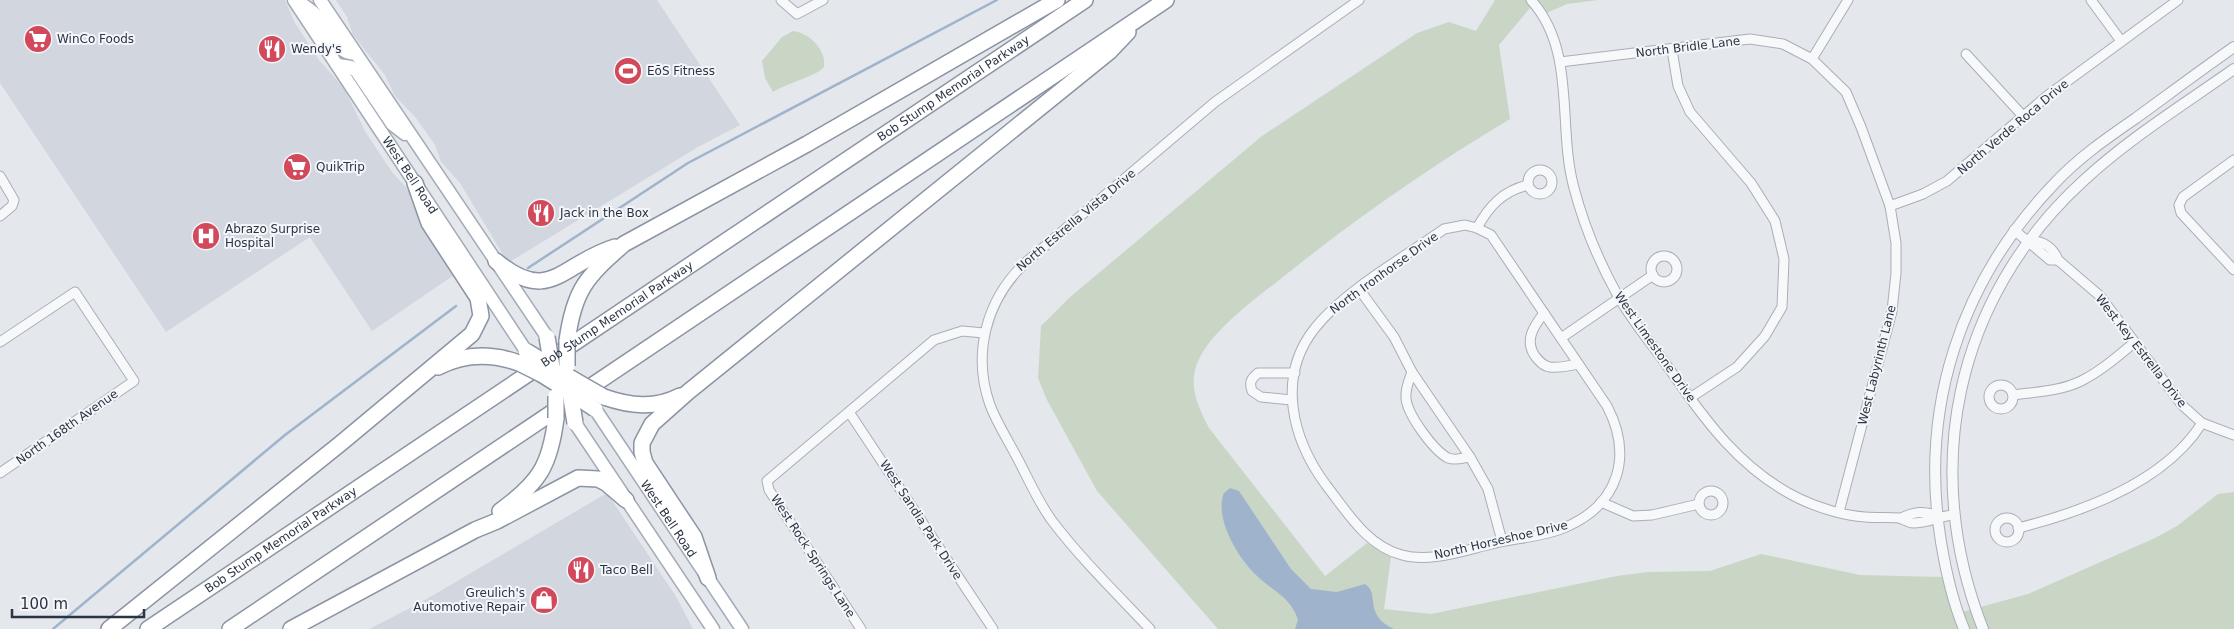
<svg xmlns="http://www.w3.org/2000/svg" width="2234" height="629" font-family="'DejaVu Sans',sans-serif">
<rect width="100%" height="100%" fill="#e4e7ec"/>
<g fill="#d2d6de">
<path d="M0 0H285L295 23 319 60 344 88 366 133 392 172 412 194 457 273 372 331 310 237 166 332 0 83Z"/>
<path d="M336 0H657L740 125 698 147 508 263 460 183 441 162 435 145 416 118 395 96 385 75 353 35 347 17Z"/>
<path d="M607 493 677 598 693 629H369L420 603Z"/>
</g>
<g fill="#c9d6c5">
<path d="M1495 0H1598L1567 4 1538 17 1530 8 1499 45 1510 119C1433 165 1358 217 1288 273 1263 293 1235 313 1214 337 1206 346 1198 358 1195 370 1190 391 1200 410 1209 428L1325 576 1367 543 1391 557 1384 609 1431 614 1617 576 1648 572 1710 571 1761 554 1860 575 1943 577 1955 614 2028 594 2155 538 2177 526 2218 494 2234 492V629H1218L1097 491 1047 400 1038 378 1041 326 1069 298 1262 136 1417 33 1449 22 1476 31Z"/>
<path d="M793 31C808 32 827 50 824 67 819 75 785 84 773 92L765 78 762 61 782 37Z"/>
</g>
<path fill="#9fb4cc" d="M1230 488 1239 491 1291 569 1311 589 1337 592 1365 584C1381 594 1362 614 1394 629H1295L1298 620C1291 596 1270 590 1254 573 1237 556 1214 517 1224 493Z"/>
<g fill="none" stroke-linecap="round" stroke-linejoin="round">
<g stroke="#9fb4cc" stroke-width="2.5">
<path d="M528 268 688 163 997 0"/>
<path d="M53 629 285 435 456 306"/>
</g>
<defs>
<g id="minor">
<path d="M781 0 797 14 823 0"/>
<path d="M1531 0C1577 51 1557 126 1574 188 1584 226 1599 262 1618 296 1632 321 1652 344 1668 367 1705 420 1740 470 1800 499 1819 508 1845 516 1865 517 1877 518 1888 517 1899 518 1904 519 1908 523 1913 523 1928 523 1939 516 1953 515"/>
<path d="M2091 0 2121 41"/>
<path d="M1672 50 1678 86 1690 112 1751 183 1775 221 1784 259 1782 307 1765 336 1737 367 1690 398"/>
<path d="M1966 54 2023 116"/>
<path d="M1812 59 1848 0"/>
<path d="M1560 62 1750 39 1783 44 1812 59 1846 92 1861 127 1890 206 1896 243V273L1892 311 1839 512"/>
<path d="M2234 160 2183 197 2179 205 2181 213 2234 270"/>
<circle cx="1540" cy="182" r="12"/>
<path d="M0 176 14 200 12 206 0 216"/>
<path d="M1890 206 1923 194 1947 181 2047 96 2178 0"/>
<path d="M1465 225 1477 228 1491 235 1607 406C1633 456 1619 504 1566 527 1544 537 1515 538 1492 544 1465 550 1430 563 1402 555 1367 546 1347 512 1326 485 1292 439 1276 377 1315 328 1345 290 1405 257 1444 229Z"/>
<path d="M1477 228C1489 206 1503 191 1528 185"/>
<path d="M2014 230 2050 260H2058"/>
<path d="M2029 240C2042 241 2053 247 2058 260L2100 296 2182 405 2202 423 2234 435"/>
<circle cx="1664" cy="269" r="13"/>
<path d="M1359 289 1394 337 1412 372 1470 457 1488 489 1502 541"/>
<path d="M1544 313C1534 326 1524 340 1535 356 1539 361 1543 366 1550 367 1559 368 1569 366 1578 364"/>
<path d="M1561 338 1653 275"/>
<path d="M0 342 75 292 134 381 0 473"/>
<path d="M1412 372C1409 380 1405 389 1406 398 1407 414 1433 450 1448 458 1455 461 1463 458 1470 457"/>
<circle cx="2001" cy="397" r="12"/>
<path d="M2013 395C2035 392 2061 391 2081 381 2101 371 2118 356 2135 342"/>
<path d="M1292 400 1261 397 1252 391C1249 382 1251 379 1258 373H1295"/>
<path d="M849 412 993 629"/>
<circle cx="1711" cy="503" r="12"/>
<path d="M1601 502 1633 516 1652 515 1699 504"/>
<path d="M1901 518C1914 512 1924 510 1937 516"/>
<circle cx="2007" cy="530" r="12"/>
<path d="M2018 528C2082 512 2165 482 2202 423"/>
<path d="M861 629 769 490 767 481 934 340 962 331 984 333"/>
<path d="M1150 629C1117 594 1082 560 1053 522 1037 501 1027 475 1014 452 1006 437 996 421 990 405 972 354 986 300 1025 263L1215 102 1359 0"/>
</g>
<g id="tertiary">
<path d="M1964 629C1952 600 1946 572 1941 542 1919 408 1960 282 2054 184 2078 158 2107 138 2136 118 2169 94 2201 70 2234 47"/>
<path d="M1983 629C1920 469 1955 299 2082 182 2128 139 2183 105 2234 69"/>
</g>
<g id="primary">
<path id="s1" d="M294 0 526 351"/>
<path d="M320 0 547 337"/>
<path d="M299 2C305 6 311 10 315 14 330 27 333 54 356 54"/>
<path d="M338 65 351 67 357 72 392 124 405 134"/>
<path id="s2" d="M595 409 742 629"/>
<path d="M575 423 713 629"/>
</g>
<g id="motorway">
<path d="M496 261C550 306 562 263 615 247"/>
<path d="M567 341C574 290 586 277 624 244L807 144 1057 0"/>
<path d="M438 367C465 353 491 353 519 363"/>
<path d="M552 367 576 381"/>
<path d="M541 374 570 392"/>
<path d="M604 397C630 406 655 409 680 396"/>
<path d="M500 511C539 483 550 466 556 418"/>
<path d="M708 578 694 537 645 463 642 452V443L652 424 688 392 1109 52 1128 32"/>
<path d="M109 629 340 444 472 334 481 316 478 298 429 223 415 183"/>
<path id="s3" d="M148 629 1085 0"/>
<path d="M230 629 1166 0"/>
<path d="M291 629 475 530 497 521 578 478 598 479 606 483 626 500"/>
</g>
</defs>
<use href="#minor" stroke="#a9aeb7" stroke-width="11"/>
<use href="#tertiary" stroke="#a9aeb7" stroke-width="12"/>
<use href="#primary" stroke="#a3abb8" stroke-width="15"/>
<use href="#motorway" stroke="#8b94a3" stroke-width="18"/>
<use href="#minor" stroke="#f7f8fa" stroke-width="9"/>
<use href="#tertiary" stroke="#f7f8fa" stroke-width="10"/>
<use href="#primary" stroke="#fff" stroke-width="12"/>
<use href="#motorway" stroke="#fff" stroke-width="15"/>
<defs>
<g id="motorway-bridge">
<path d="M547 337 552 367"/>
<path d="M526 351 552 367"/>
<path d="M519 363 541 374"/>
<path d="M567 366V341"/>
<path d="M576 381 604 397"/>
<path d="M570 392 575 423"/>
<path d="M570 392 595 409"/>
<path d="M556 418V396"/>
</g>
</defs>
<use href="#motorway-bridge" stroke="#8b94a3" stroke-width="18" stroke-linecap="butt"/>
<use href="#motorway-bridge" stroke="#fff" stroke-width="15"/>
</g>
<defs>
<symbol id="supermarket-disc" viewBox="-11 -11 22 22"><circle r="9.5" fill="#d1495b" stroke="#f4f6f9"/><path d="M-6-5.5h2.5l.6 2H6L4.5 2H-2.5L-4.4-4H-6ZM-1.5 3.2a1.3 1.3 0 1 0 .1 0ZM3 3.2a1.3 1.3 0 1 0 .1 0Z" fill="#fff"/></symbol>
<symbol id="restaurant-disc" viewBox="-11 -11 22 22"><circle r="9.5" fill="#d1495b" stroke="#f4f6f9"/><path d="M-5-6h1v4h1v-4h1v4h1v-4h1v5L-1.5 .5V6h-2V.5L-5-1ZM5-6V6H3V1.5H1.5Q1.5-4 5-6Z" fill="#fff"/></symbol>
<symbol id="stadium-disc" viewBox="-11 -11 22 22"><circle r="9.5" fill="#d1495b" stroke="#f4f6f9"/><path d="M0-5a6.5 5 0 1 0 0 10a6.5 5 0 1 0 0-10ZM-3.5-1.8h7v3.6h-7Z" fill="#fff"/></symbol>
<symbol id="hospital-disc" viewBox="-11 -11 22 22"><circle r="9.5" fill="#d1495b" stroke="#f4f6f9"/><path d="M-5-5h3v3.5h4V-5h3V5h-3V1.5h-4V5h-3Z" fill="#fff"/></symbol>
<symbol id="shop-disc" viewBox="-11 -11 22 22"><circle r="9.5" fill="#d1495b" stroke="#f4f6f9"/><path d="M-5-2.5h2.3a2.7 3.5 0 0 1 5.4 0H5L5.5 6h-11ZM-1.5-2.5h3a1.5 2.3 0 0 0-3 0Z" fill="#fff"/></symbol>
</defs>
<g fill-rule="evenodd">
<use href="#supermarket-disc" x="22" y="23" width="32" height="32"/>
<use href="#restaurant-disc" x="256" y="33" width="32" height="32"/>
<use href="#stadium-disc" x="612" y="55" width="32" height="32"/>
<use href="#supermarket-disc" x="281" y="151" width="32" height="32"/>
<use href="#restaurant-disc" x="525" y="197" width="32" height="32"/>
<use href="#hospital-disc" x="190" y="220" width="32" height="32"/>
<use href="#restaurant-disc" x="565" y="554" width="32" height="32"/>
<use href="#shop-disc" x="528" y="584" width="32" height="32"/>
</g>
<g text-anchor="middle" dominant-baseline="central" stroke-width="4" stroke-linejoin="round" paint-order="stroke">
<g font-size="12" fill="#2b3445" stroke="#f4f6f9" text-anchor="start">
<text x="57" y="39">WinCo Foods</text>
<text x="291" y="49">Wendy's</text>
<text x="647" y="71">EōS Fitness</text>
<text x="316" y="167">QuikTrip</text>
<text x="560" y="213">Jack in the Box</text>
<text x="225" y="229">Abrazo Surprise<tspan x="225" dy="14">Hospital</tspan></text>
<text x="600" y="570">Taco Bell</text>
<text x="525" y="593" text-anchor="end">Greulich's<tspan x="525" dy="14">Automotive Repair</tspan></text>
</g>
<g font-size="12" fill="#2b3445" stroke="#f4f6f9">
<text transform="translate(1688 47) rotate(-7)">North Bridle Lane</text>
<text stroke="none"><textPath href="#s3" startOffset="970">Bob Stump Memorial Parkway</textPath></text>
<text transform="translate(2013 127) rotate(-40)">North Verde Roca Drive</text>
<text stroke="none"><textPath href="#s1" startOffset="210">West Bell Road</textPath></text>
<text transform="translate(1076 220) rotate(-40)">North Estrella Vista Drive</text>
<text transform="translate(1384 273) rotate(-36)">North Ironhorse Drive</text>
<text stroke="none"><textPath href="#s3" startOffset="565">Bob Stump Memorial Parkway</textPath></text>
<text transform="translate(1655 347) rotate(55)">West Limestone Drive</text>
<text transform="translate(2141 351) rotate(52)">West Key Estrella Drive</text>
<text transform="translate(1877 365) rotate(-76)">West Labyrinth Lane</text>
<text transform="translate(67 427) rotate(-35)">North 168th Avenue</text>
<text stroke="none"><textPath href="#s2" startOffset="132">West Bell Road</textPath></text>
<text transform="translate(921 520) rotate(57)">West Sandia Park Drive</text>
<text transform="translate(1501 540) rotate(-13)">North Horseshoe Drive</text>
<text stroke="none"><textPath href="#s3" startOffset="160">Bob Stump Memorial Parkway</textPath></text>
<text transform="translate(813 556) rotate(57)">West Rock Springs Lane</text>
</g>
</g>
<path d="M12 609v8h132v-8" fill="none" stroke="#2b3445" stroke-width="2.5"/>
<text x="20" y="609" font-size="15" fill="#2b3445" stroke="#f4f6f9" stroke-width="4" paint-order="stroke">100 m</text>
</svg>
